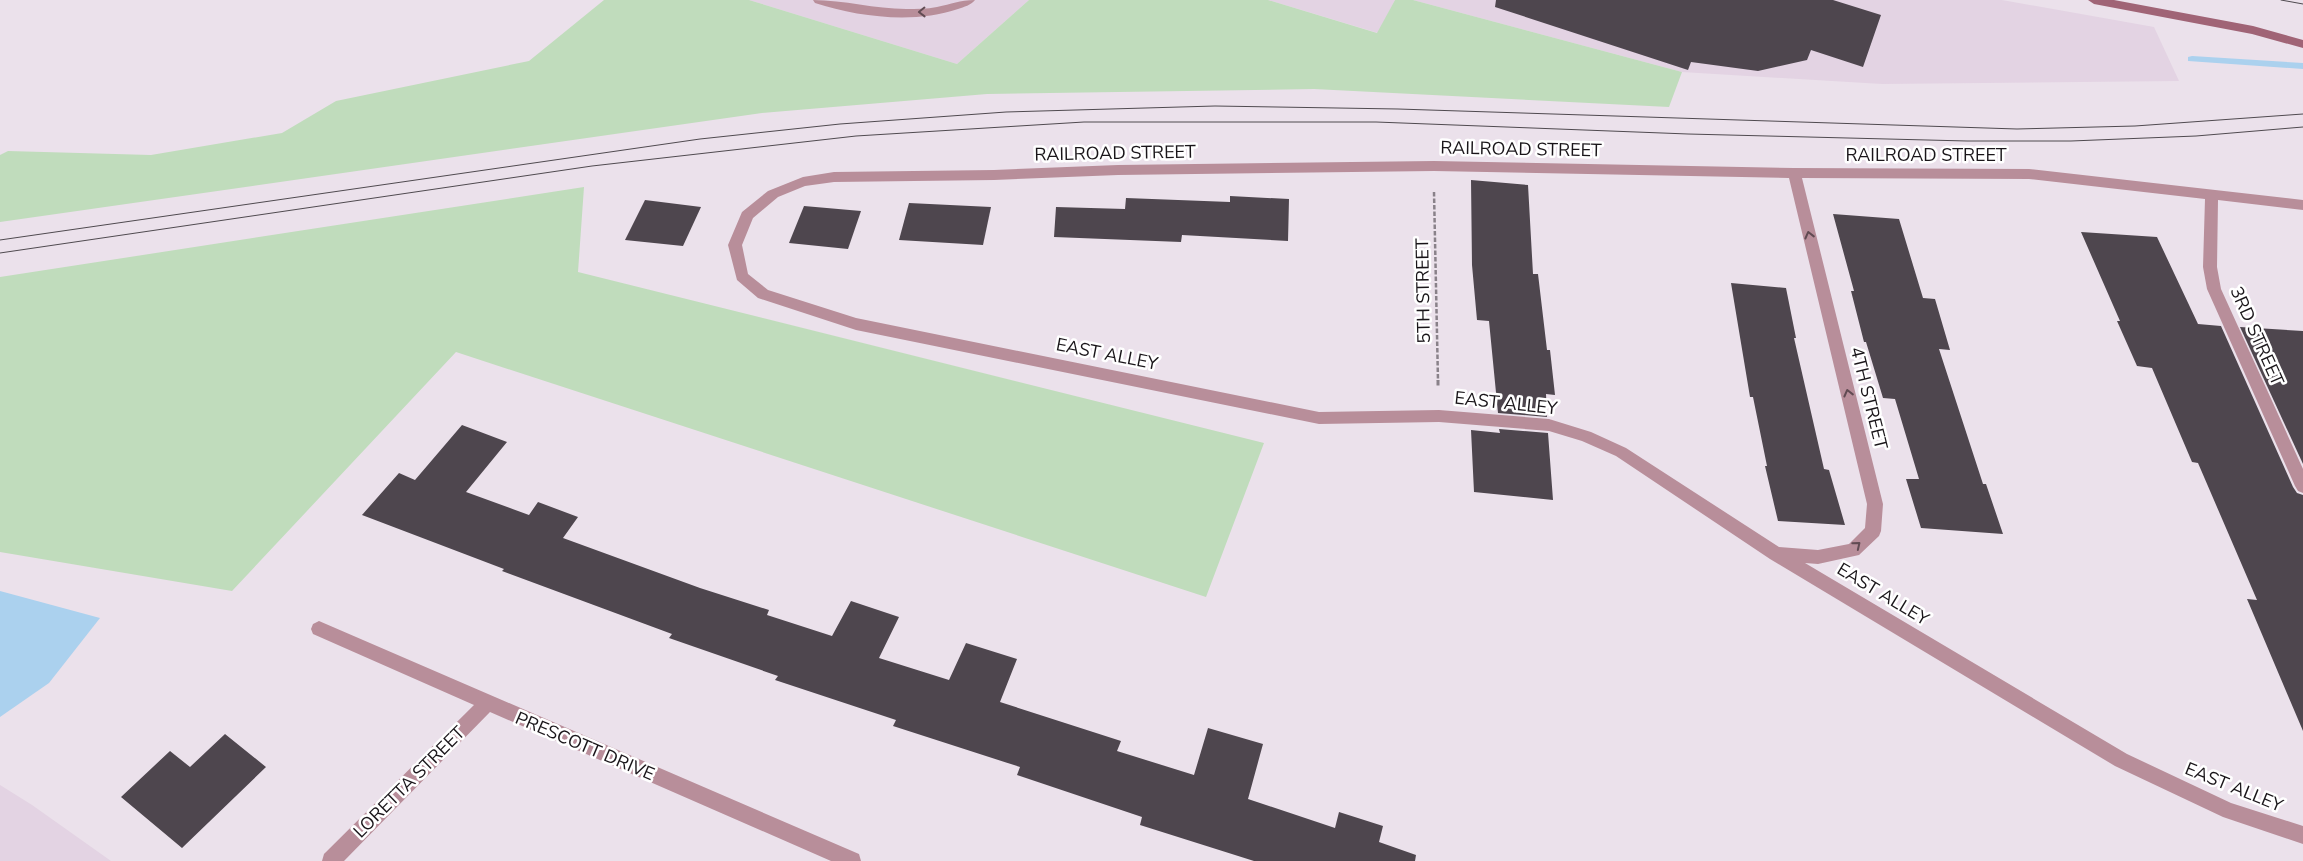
<svg xmlns="http://www.w3.org/2000/svg" width="2303" height="861" font-family="'Nunito Sans',sans-serif">
<rect width="100%" height="100%" fill="#ebe1eb"/>
<g fill="#e3d3e3">
<path d="M749 0H1029L957 64Z"/>
<path d="M1268 0H1395L1378 33Z"/>
<path d="M1413 0H2002L2154 27 2179 81 1882 84 1682 72Z"/>
<path d="M0 785 32 805 111 861H0Z"/>
</g>
<g fill="#c0dcbc">
<path d="M604 0H749L957 64 1029 0H1268L1377 33 1395 0H1413L1682 72 1669 107 1314 89 987 94 762 113 0 222V155L8 151 151 155 282 133 336 101 529 61Z"/>
<path d="M584 187 578 272 1264 443 1206 597 456 352 232 591 0 552V277Z"/>
</g>
<path fill="#abd1ee" d="M0 591 100 618 49 683 0 717Z"/>
<g fill="none" stroke-linecap="round" stroke-linejoin="round">
<path fill="#abd1ee" fill-rule="evenodd" d="M2192 56 2303 63V69L2188 61V57Z"/>
</g>
<g fill="#4e464e">
<path d="M1496 0H1833L1881 15 1863 67 1811 50 1807 60 1758 71 1691 62 1688 70 1495 7Z"/>
<path d="M1471 180 1528 185 1533 274H1538L1547 350H1550L1555 395 1546 394 1547 417 1498 413 1489 321 1477 320 1472 265Z"/>
<path d="M1230 196 1289 199 1288 241 1182 235 1181 242 1054 237 1056 207 1125 209 1126 198 1230 202Z"/>
<path d="M645 200 701 207 683 246 625 240Z"/>
<path d="M909 203 991 207 983 245 899 240Z"/>
<path d="M804 206 861 211 848 249 789 243Z"/>
<path d="M1833 214 1899 219 1923 298 1935 299 1950 350 1939 349 1983 484H1986L2003 534 1921 528 1906 479H1919L1895 399 1883 398 1866 342H1864L1851 291H1854Z"/>
<path d="M2081 232 2157 237 2198 324 2221 326 2293 487 2297 493 2303 495V731L2247 599 2257 600 2198 463 2192 462 2152 368 2137 366 2117 321H2120Z"/>
<path d="M1731 283 1786 288 1796 338H1794L1824 469 1829 470 1845 525 1778 521 1765 466H1767L1753 397H1750Z"/>
<path d="M2240 327 2303 331V464Z"/>
<path d="M462 425 507 442 466 492 529 515 538 502 578 517 563 538 700 588 769 610 767 615 832 636 851 601 899 617 879 658 949 680 966 643 1017 659 1000 702 1121 741 1117 751 1194 775 1208 728 1263 744 1248 799 1335 828 1339 812 1383 826 1379 842 1416 855 1415 861H1254L1140 825 1142 817 1017 775 1020 767 893 726 896 720 775 680 778 676 669 638 672 634 502 571 504 569 362 515 399 473 415 480Z"/>
<path d="M1499 429 1548 433 1553 500 1474 492 1471 430 1500 433Z"/>
<path d="M225 734 266 767 182 848 121 797 170 751 190 767Z"/>
</g>
<g fill="none" stroke-linecap="round" stroke-linejoin="round">
<path stroke="#898189" stroke-width="2.5" stroke-dasharray="4.5 2" stroke-linecap="butt" d="M1434 192 1438 381"/>
<path stroke="#898189" stroke-width="3" stroke-dasharray="5.5 2.5" stroke-linecap="butt" d="M1438 380V388"/>
<path fill="#b88e9a" fill-rule="evenodd" d="M813 0C844 0 875 9 906 9 916 9 927 9 937 7 952 4 959 0 975 0 971 5 964 7 958 9 914 24 858 17 815 3Z"/>
<g fill="#b88e9a" fill-rule="evenodd">
<path d="M1434 161 1794 168 2029 169 2303 200V210L2218 200 2217 267 2221 289 2303 469V493L2298 491 2295 486 2207 289 2203 267 2205 199 2029 179 1802 178 1883 504 1881 531 1879 536 1859 555 1818 564 1805 563 2127 754 2231 803 2303 826V844L2223 817 2115 766 1770 559 1616 456 1582 441 1549 431 1439 422 1319 424 856 330 758 298 737 280 728 245 742 212 768 191 803 177 834 172 994 170 1118 165ZM1434 171 1789 178 1867 504 1865 528 1849 544 1818 550 1779 547 1626 448 1591 432 1549 419 1439 410 1319 412 856 318 768 290 748 274 742 245 753 218 778 197 805 186 834 182 994 180 1118 175Z"/>
<path d="M319 621 859 854 861 861H831L490 712 344 861H322L324 854 474 705 313 634 311 629 313 624Z"/>
</g>
<path fill="#a06476" fill-rule="evenodd" d="M2088 0H2114L2253 26 2303 40V48L2252 34 2094 4Z"/>
<g stroke="#4f4a4f" stroke-width="1">
<path d="M2281 0 2303 4"/>
<path d="M0 240 700 139 840 124 1006 112 1215 106 1398 109 2017 129 2135 126 2303 114"/>
<path d="M0 253 592 166 856 136 1084 122H1376L1688 134 1967 141H2071L2196 136 2303 127"/>
</g>
</g>
<defs><path id="oneway-chevron" d="M-2-3.5L2.5 0L-2 3.5" fill="none" stroke-width="1.6" stroke-linecap="round" stroke-linejoin="round" transform="scale(1.25)"/></defs>
<g stroke="#614b53">
<use href="#oneway-chevron" transform="translate(922 12) rotate(179)"/>
<use href="#oneway-chevron" transform="translate(1809 235) rotate(-104)"/>
<use href="#oneway-chevron" transform="translate(1848 393) rotate(-104)"/>
<use href="#oneway-chevron" transform="translate(1857 545) rotate(-39)"/>
</g>
<g text-anchor="middle" dominant-baseline="central" stroke-width="5" stroke-linejoin="round" paint-order="stroke">
<g font-size="18" fill="#191519" stroke="#fff">
<text transform="translate(1521 149) rotate(1)">RAILROAD STREET</text>
<text transform="translate(1115 153) rotate(-1)">RAILROAD STREET</text>
<text x="1926" y="155">RAILROAD STREET</text>
<text transform="translate(1423 291) rotate(-91)">5TH STREET</text>
<text transform="translate(2257 336) rotate(66)">3RD STREET</text>
<text transform="translate(1107 354) rotate(11)">EAST ALLEY</text>
<text transform="translate(1869 398) rotate(76)">4TH STREET</text>
<text transform="translate(1506 403) rotate(6)">EAST ALLEY</text>
<text transform="translate(1883 594) rotate(31)">EAST ALLEY</text>
<text transform="translate(585 746) rotate(23)">PRESCOTT DRIVE</text>
<text transform="translate(409 782) rotate(-45)">LORETTA STREET</text>
<text transform="translate(2234 787) rotate(22)">EAST ALLEY</text>
</g>
</g>
</svg>
